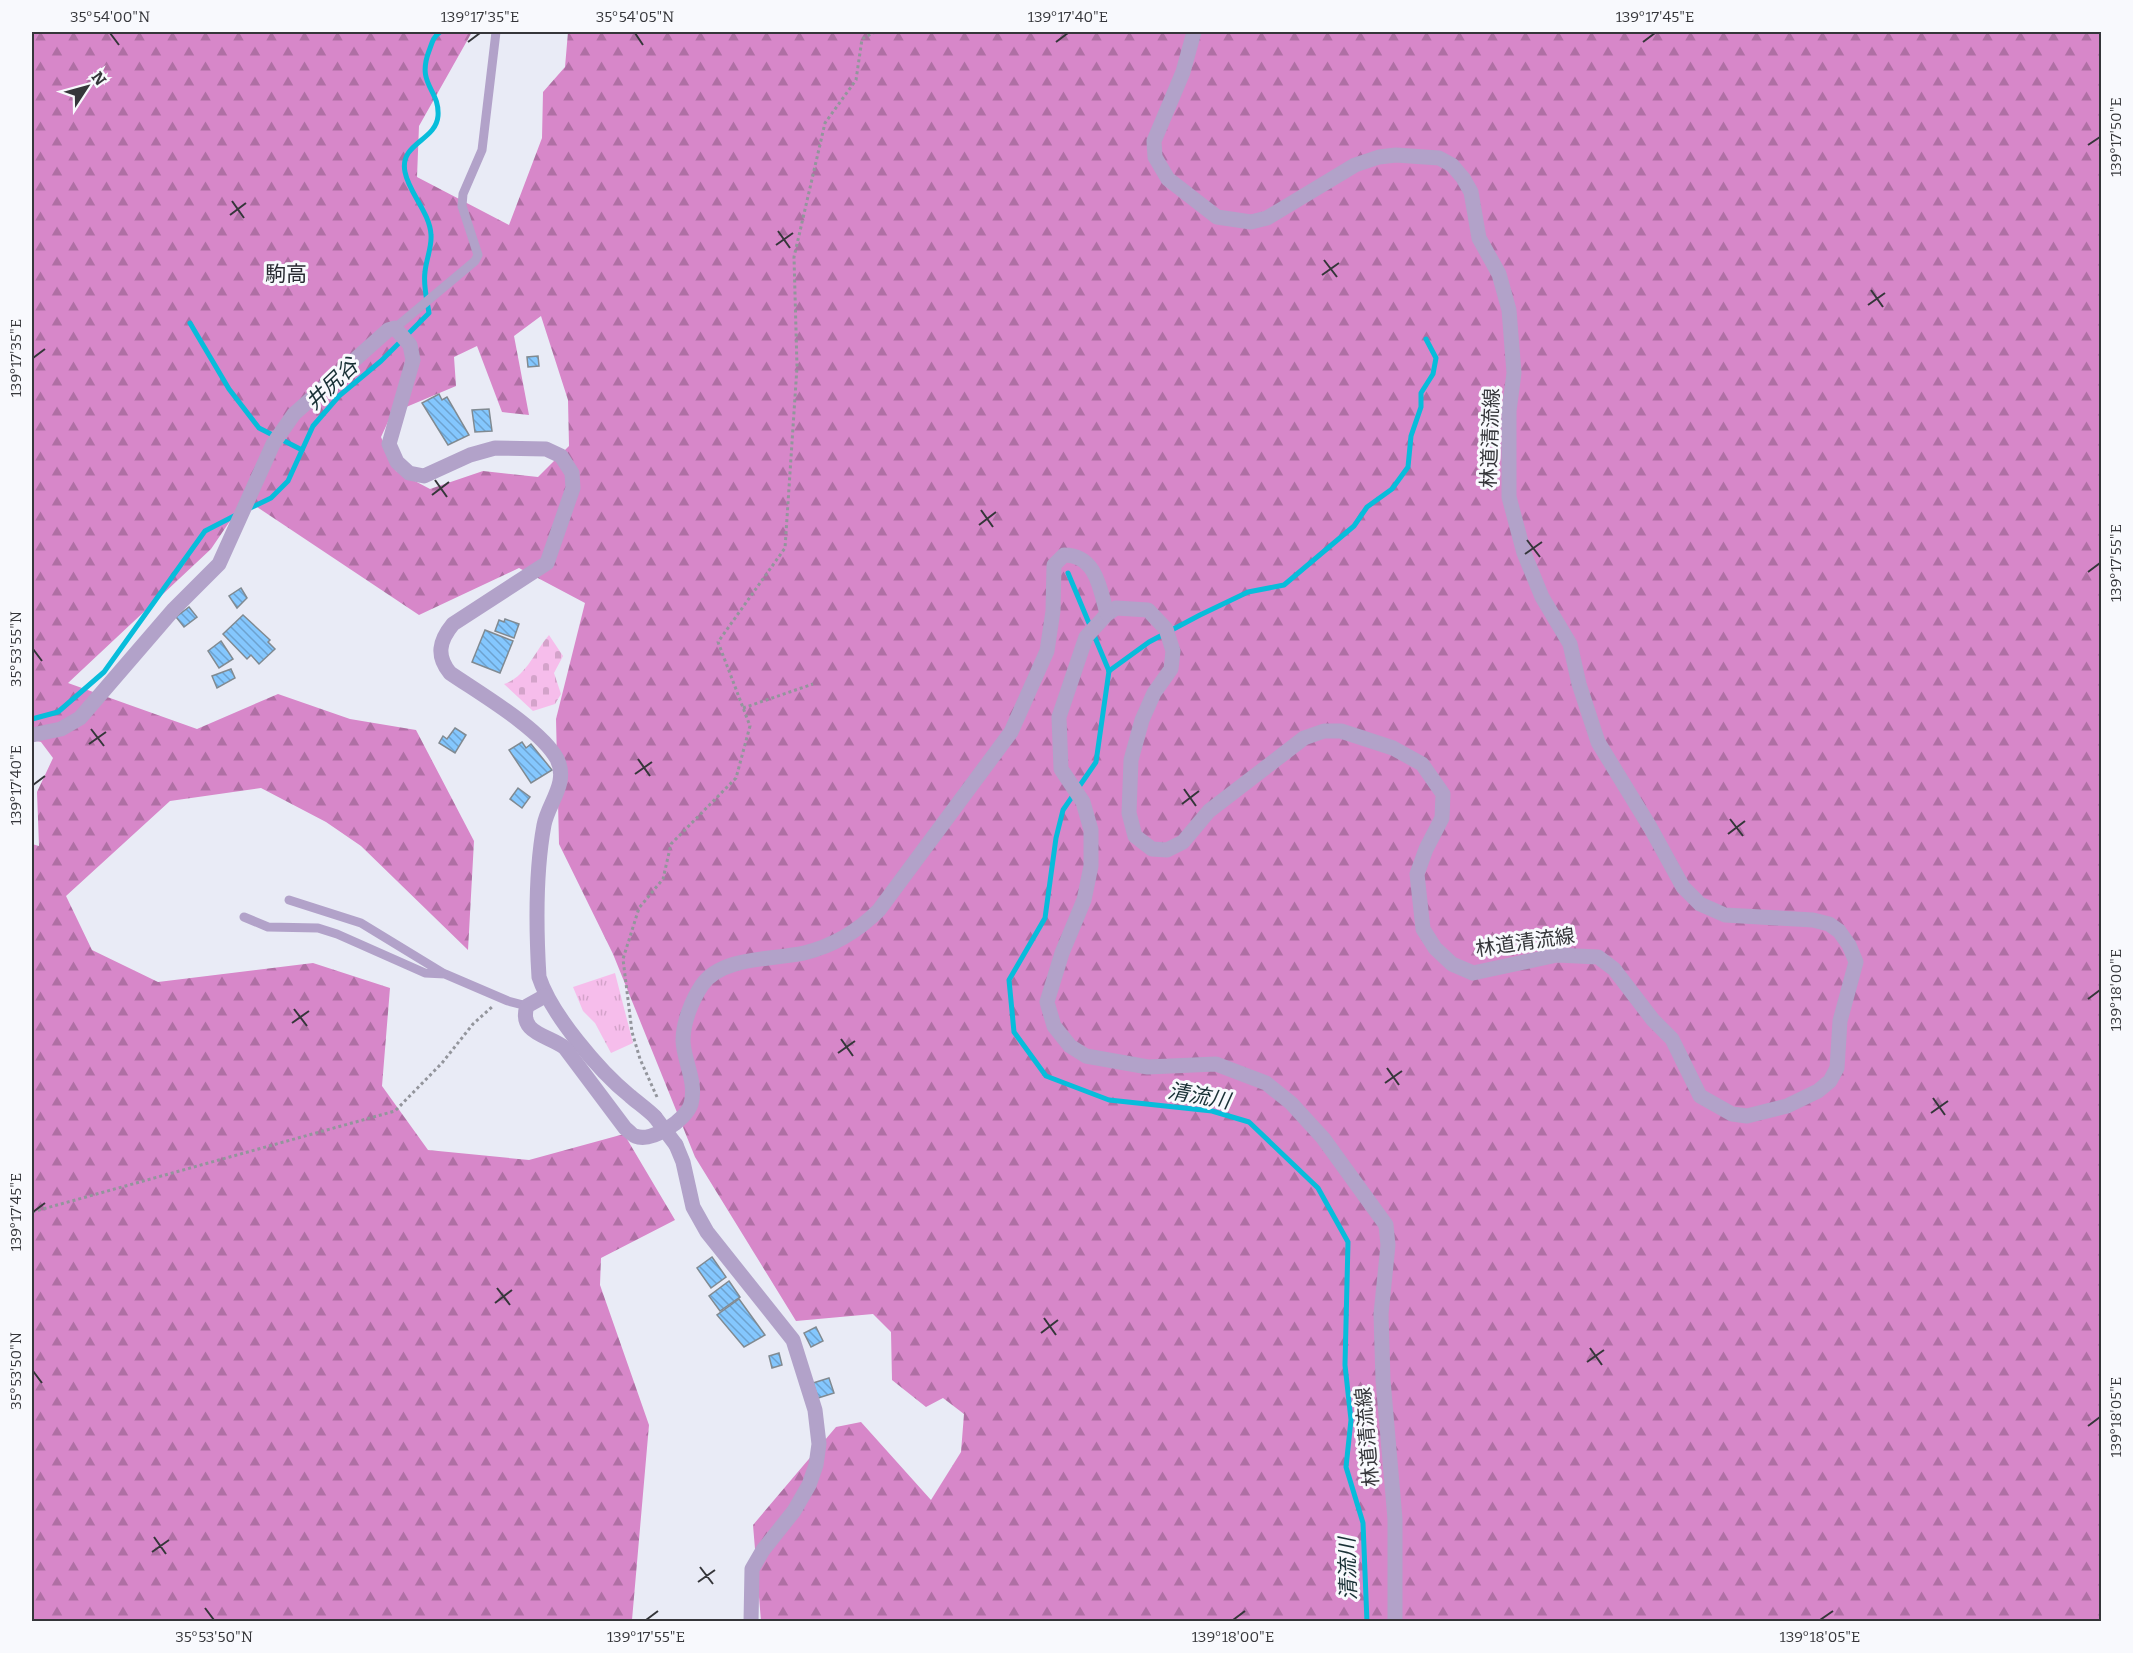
<svg xmlns="http://www.w3.org/2000/svg" width="2133" height="1653" font-family="Bitter,'Noto Sans JP',serif">
<defs>
<pattern id="grass-tufts" width="24" height="20" patternUnits="userSpaceOnUse" patternTransform="scale(1.5)"><rect width="24" height="20" fill="#f6bdeb"/><path d="M3 7l-1-3M5 7V3M7 7l1-3M15 17l-1-3M17 17v-4M19 17l1-3" fill="none" stroke="#d4a3ca"/></pattern>
<pattern id="forest-firs" width="22" height="20" patternUnits="userSpaceOnUse" patternTransform="scale(1.5)"><rect width="22" height="20" fill="#d787c9"/><path d="M5 1l3.5 6h-7zM16 11l3.5 6h-7z" fill="#af6fa4"/></pattern>
<pattern id="cemetery-stones" width="16" height="16" patternUnits="userSpaceOnUse" patternTransform="scale(1.5)"><rect width="16" height="16" fill="#f6bdeb"/><path d="M2 7V4a2 2 0 0 1 4 0v3zM10 15v-3a2 2 0 0 1 4 0v3z" fill="#d4a3ca"/></pattern>
<pattern id="building-back-hatch" width="6" height="6" patternUnits="userSpaceOnUse" patternTransform="scale(1.5)"><rect width="6" height="6" fill="#84c7fe"/><path d="M-1 5l2 2M0 0l6 6M5-1l2 2" fill="none" stroke="#6da2cf"/></pattern>
</defs>
<rect width="100%" height="100%" fill="#e9ebf6"/>
<path fill="url(#grass-tufts)" d="M615 973 633 1043 611 1053 595 1023 583 1011 573 987Z"/>
<path fill="url(#forest-firs)" fill-rule="evenodd" d="M32 32H472L419 126 417 177 509 225 542 138 543 92 565 67 568 32H2101V1621H761L753 1525 836 1427 861 1422 931 1500 961 1452 964 1414 943 1398 926 1407 892 1380 891 1332 873 1314 796 1321 695 1157 613 954 559 844 556 719 585 603 519 568 419 615 245 499 211 549 68 683 197 729 278 694 350 719 416 730 474 841 468 950 361 846 326 822 261 788 170 801 66 896 92 950 158 982 313 963 390 988 382 1086 428 1150 529 1160 624 1134 675 1220 601 1258 600 1285 649 1425 632 1620 32 1621V844L39 846 37 792 53 758 41 742 32 740ZM541 316 568 400 569 446 538 477 483 471 430 489 396 471 381 437 392 413 456 386 454 357 477 346 502 412 529 415 514 336Z"/>
<path fill="url(#cemetery-stones)" d="M549 635 563 656 554 673 561 694 555 704 533 711 504 684C526 677 535 651 549 635Z"/>
<g fill="none" stroke-linecap="round" stroke-linejoin="round">
<g stroke="#07bddb" stroke-width="5">
<path d="M190 323 229 389 259 428 302 450"/>
<path d="M246 510 271 498 288 481 313 426 339 396 381 361 429 313C427 300 423 285 425 272 426 260 432 247 431 235 430 213 409 193 405 172 399 143 436 141 438 116 440 89 416 85 429 51 432 43 433 37 440 32"/>
<path d="M1068 573 1109 671"/>
<path d="M1109 671 1096 762 1063 810 1056 838 1045 918 1009 980 1014 1032 1046 1076 1109 1100 1212 1111 1249 1122 1318 1188 1348 1242 1345 1365 1351 1420 1346 1467 1363 1523 1367 1622"/>
<path d="M1109 671 1149 642 1200 615 1248 592 1284 585 1354 526 1367 507 1392 489 1408 467 1411 436 1421 407V393L1433 374 1436 358 1426 339"/>
<path d="M32 719 58 712 104 672 205 531 238 514"/>
</g>
</g>
<g fill="url(#building-back-hatch)" stroke="#818a91" stroke-width="1.5">
<path d="M538 356 539 366 528 367 527 357Z"/>
<path d="M439 394 442 400 447 397 469 435 448 445 422 403Z"/>
<path d="M489 409 492 431 475 432 472 410Z"/>
<path d="M241 588 247 598 237 608 229 596Z"/>
<path d="M189 607 197 617 184 627 176 617Z"/>
<path d="M243 615 270 640 268 642 275 649 259 664 251 655 247 659 223 634Z"/>
<path d="M505 619 519 624 514 638 495 631 499 620 504 622Z"/>
<path d="M485 630 513 641 500 673 472 662Z"/>
<path d="M221 641 233 659 219 668 208 651Z"/>
<path d="M231 669 235 678 217 688 212 676Z"/>
<path d="M455 728 466 735 455 753 439 743 443 736 447 739Z"/>
<path d="M522 742 526 748 531 744 552 770 531 783 509 750Z"/>
<path d="M518 788 530 797 522 808 510 799Z"/>
<path d="M712 1257 726 1277 711 1288 697 1268Z"/>
<path d="M729 1281 740 1297 720 1311 709 1296Z"/>
<path d="M739 1299 765 1335 744 1347 717 1315Z"/>
<path d="M816 1327 823 1341 811 1347 804 1333Z"/>
<path d="M779 1353 782 1365 772 1368 769 1356Z"/>
<path d="M829 1378 834 1393 818 1398 813 1383Z"/>
</g>
<g fill="none" stroke-linecap="round" stroke-linejoin="round">
<g stroke="#93959c" stroke-width="3" stroke-dasharray="3 3" stroke-linecap="butt">
<path d="M743 708 813 684"/>
<path d="M657 1097 640 1059 632 1032 623 959 639 908 663 879 671 844 736 778 750 726 718 642 785 548 797 367 794 257 825 123 856 80 862 39 875 32"/>
<path d="M32 1212 395 1111 442 1063 473 1024 492 1007"/>
</g>
<g stroke="#b2a2c9" stroke-width="9">
<path d="M395 328 475 261 478 255 462 206 463 194 482 150 496 32"/>
<path d="M289 900 361 923 443 973"/>
<path d="M244 917 268 927 318 928 337 934 425 973 445 974 508 1001 527 1006"/>
</g>
<g stroke="#b2a2c9" stroke-width="15">
<path d="M1194 32 1183 72 1154 141 1155 157 1168 179 1217 217 1251 222 1267 218 1355 165 1379 157 1396 155 1439 158 1452 165 1463 178 1471 192 1479 238 1499 274 1509 310 1514 373 1509 411V497L1524 553 1542 597 1570 644 1579 684 1598 742 1650 827 1683 887 1700 904 1725 915 1813 920 1829 924 1839 931 1849 945 1856 962 1840 1021 1837 1068 1830 1081 1818 1091 1787 1106 1747 1116 1732 1114 1700 1096 1672 1039 1653 1020 1614 969 1598 957 1557 955 1473 973 1452 964 1435 948 1423 929 1417 874 1426 849 1442 818 1443 794 1422 764 1393 748 1341 731H1324L1304 738 1209 811 1183 842 1167 850 1152 849 1135 836 1129 813 1131 760 1142 720 1154 693 1171 669 1173 651 1166 629 1148 610 1116 608 1107 614 1086 637 1059 717 1061 769 1083 802 1091 830V866L1084 900 1062 953 1047 1002 1054 1026 1070 1046 1086 1056 1148 1067 1216 1064 1266 1083 1291 1103 1323 1138 1386 1225 1388 1245 1381 1314 1383 1380 1395 1519V1622"/>
<path d="M32 735 61 729 80 718 174 609 219 564 273 444 294 414 388 330 395 328 410 345 413 360 389 444 397 462 409 473 424 476 470 455 495 448 546 449 561 456 572 473 573 488 547 563 453 624C439 641 436 656 450 673 479 693 541 729 557 759 569 783 548 803 544 825 535 874 536 928 539 977 551 1014 599 1071 630 1096 638 1103 647 1109 655 1117"/>
<path d="M545 996 527 1006C518 1034 549 1035 565 1048L625 1128C628 1130 632 1135 635 1136 652 1143 686 1120 691 1104 697 1082 684 1062 683 1041 683 1022 692 1000 702 985 722 956 773 960 804 953 833 946 858 931 879 910L1011 732 1047 651 1053 611 1054 565 1064 555C1096 555 1100 588 1107 614"/>
<path d="M676 1145 683 1162 693 1207 707 1232 793 1340 815 1410 819 1444 816 1465 809 1485 794 1511 763 1550 752 1569 751 1622"/>
</g>
<path stroke="#b2a2c9" stroke-width="15" d="M655 1117 676 1145"/>
</g>
<path fill="none" stroke="#35363a" stroke-width="2" d="M110 33 119 45M635 33 643 45M468 42 480 33M1056 42 1068 33M1643 42 1655 33M2088 145 2100 137M232 201 244 218M230 215 246 203M778 231 790 248M776 245 793 233M1324 260 1337 277M1322 275 1339 263M1871 290 1883 307M1868 305 1885 293M33 358 45 349M435 480 447 497M432 495 449 482M981 510 993 527M979 525 996 512M1527 540 1540 557M1525 554 1542 542M2088 572 2100 563M33 649 42 661M91 729 104 746M89 744 106 732M638 759 650 776M635 774 652 762M33 785 45 776M1184 789 1196 806M1182 804 1199 791M1730 819 1743 836M1728 834 1745 821M2088 999 2100 990M294 1009 307 1026M292 1023 309 1011M841 1039 853 1056M838 1053 855 1041M1387 1068 1399 1085M1385 1083 1402 1071M1933 1098 1945 1115M1931 1113 1948 1101M33 1212 45 1203M497 1288 510 1305M495 1303 512 1290M1044 1318 1056 1335M1041 1333 1058 1320M1590 1348 1602 1365M1587 1362 1604 1350M33 1371 42 1383M2088 1426 2100 1417M154 1537 166 1554M152 1552 169 1540M700 1567 713 1584M698 1582 715 1570M205 1608 214 1620M646 1620 658 1611M1233 1620 1245 1611M1820 1620 1833 1611"/>
<g text-anchor="middle" dominant-baseline="central" stroke-width="6" stroke-linejoin="round" paint-order="stroke">
<g font-size="20" fill="#35363a" stroke="#f8f9fd">
<text transform="translate(1490 438) rotate(-88)">林道清流線</text>
<text transform="translate(1525 942) rotate(-8)">林道清流線</text>
<text transform="translate(1367 1437) rotate(-95)">林道清流線</text>
</g>
<g font-size="21" fill="#282a32" stroke="#f8f9fd">
<text x="286" y="274">駒高</text>
</g>
<g font-size="21" font-style="italic" fill="#183035" stroke="#f8f9fd">
<text transform="translate(332 384) rotate(-44)">井尻谷</text>
<text transform="translate(1199 1096) rotate(10)">清流川</text>
<text transform="translate(1348 1569) rotate(-92)">清流川</text>
</g>
</g>
<rect width="2133" height="1653" fill="none" stroke="#f8f9fd" stroke-width="66"/>
<g transform="translate(87 87) rotate(54)" stroke="#f8f9fd" stroke-width="4.5" paint-order="stroke">
<path d="M0-4.5L10 22L0 15L-10 22Z" fill="#35363a"/>
<text y="-9" font-size="16" font-weight="bold" text-anchor="middle" fill="#35363a">N</text>
</g>
<rect x="33" y="33" width="2067" height="1587" fill="none" stroke="#35363a" stroke-width="2"/>
<g font-size="15" text-anchor="middle" fill="#35363a">
<text x="110" y="22">35°54'00"N</text>
<text x="480" y="22">139°17'35"E</text>
<text x="635" y="22">35°54'05"N</text>
<text x="1068" y="22">139°17'40"E</text>
<text x="1655" y="22">139°17'45"E</text>
<text transform="translate(2116 137) rotate(-90)" y="5">139°17'50"E</text>
<text transform="translate(16 358) rotate(-90)" y="5">139°17'35"E</text>
<text transform="translate(2116 563) rotate(-90)" y="5">139°17'55"E</text>
<text transform="translate(16 649) rotate(-90)" y="5">35°53'55"N</text>
<text transform="translate(16 785) rotate(-90)" y="5">139°17'40"E</text>
<text transform="translate(2116 990) rotate(-90)" y="5">139°18'00"E</text>
<text transform="translate(16 1212) rotate(-90)" y="5">139°17'45"E</text>
<text transform="translate(16 1371) rotate(-90)" y="5">35°53'50"N</text>
<text transform="translate(2116 1417) rotate(-90)" y="5">139°18'05"E</text>
<text x="214" y="1642">35°53'50"N</text>
<text x="646" y="1642">139°17'55"E</text>
<text x="1233" y="1642">139°18'00"E</text>
<text x="1820" y="1642">139°18'05"E</text>
</g>
</svg>
